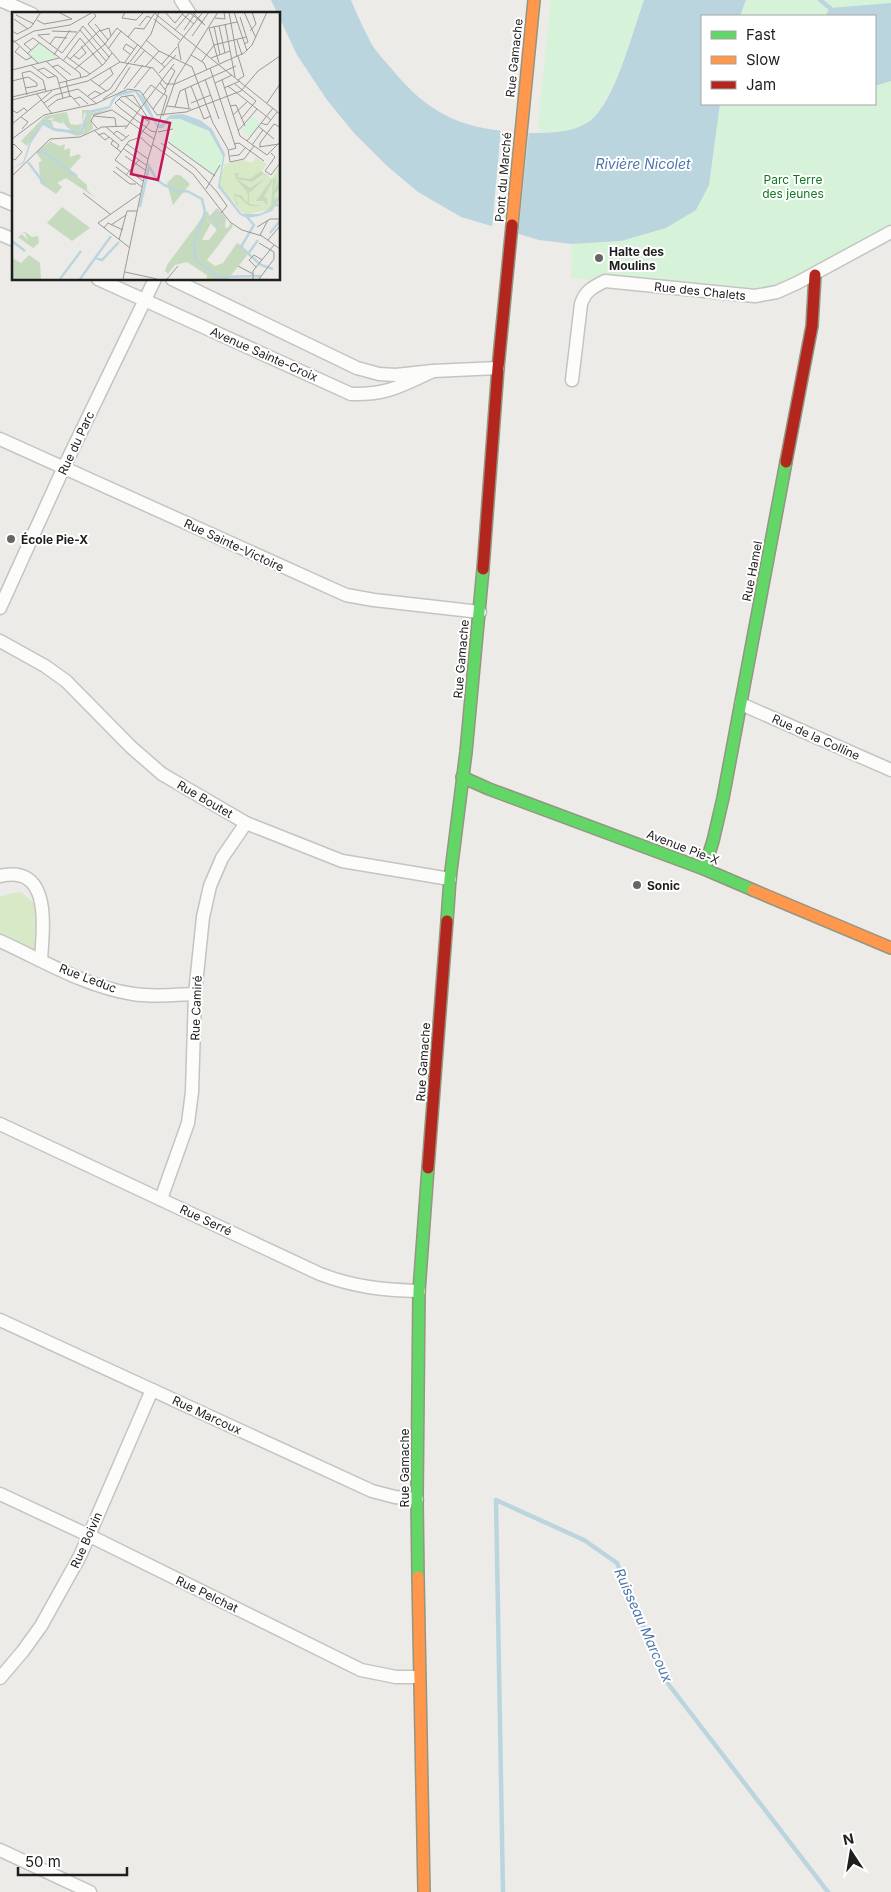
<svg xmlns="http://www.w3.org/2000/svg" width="891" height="1892" font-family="Inter,sans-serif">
<rect width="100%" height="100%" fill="#edebe7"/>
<path fill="#d7e9c7" d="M21 892C24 895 30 899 33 903 43 918 40 940 34 955L0 938V897L8 894Z"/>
<g fill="#d6f2d8">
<path d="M551 0H644C634 29 609 118 579 128 568 132 553 131 541 133L538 124Z"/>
<path d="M746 0H891V225L813 269 777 298 571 278 572 244 621 241 666 228 709 185 720 104H875V16H740Z"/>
</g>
<g fill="#bbd5df">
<path d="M271 0H351C357 14 363 28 370 41 375 51 384 60 391 68 432 119 469 131 533 133 554 133 582 132 596 115 617 92 633 31 644 0H746L740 16H702V104H720L709 185 696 210 666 228 621 241 572 244 539 240 461 217 418 192 387 166 354 133 327 100 297 55Z"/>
<path d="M891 3V81L875 86V16H825L830 8Z"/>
</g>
<path fill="#edebe7" d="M501 129 529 130 518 236 492 228Z"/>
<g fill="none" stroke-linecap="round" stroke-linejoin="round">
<g stroke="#bbd5df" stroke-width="4.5">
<path d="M820 0 830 8"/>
<path d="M503 1892 496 1500 584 1540 617 1563 666 1681 828 1892"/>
</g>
<defs>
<g id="street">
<path d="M0 0 32 14"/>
<path d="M181 0 190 14"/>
<path d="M0 199 14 205"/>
<path d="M0 234 14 240"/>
<path d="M98 279 351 394C387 395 401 386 433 371"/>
<path d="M172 279 357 368 379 374 396 375 433 371 498 368"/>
<path d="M572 380 581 304C585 291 593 287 605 281L755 296 777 292 797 283 891 232"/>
<path d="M0 439 346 595 374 600 480 612"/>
<path d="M0 608 64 467 155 279"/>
<path d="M0 641 45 666 66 681 131 747 162 774 246 823 342 861 450 879"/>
<path d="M741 704 891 770"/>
<path d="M0 876C52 864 43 927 41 960"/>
<path d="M0 941C42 960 86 987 133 994 153 997 174 995 195 994"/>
<path d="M0 1124 320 1274C354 1287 383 1290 419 1291"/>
<path d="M161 1199 188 1123 192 1092 195 994 203 917 210 886 222 858 246 823"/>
<path d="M0 1320 372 1491 395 1497 417 1499"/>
<path d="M0 1494 88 1535 361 1670 396 1677H419"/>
<path d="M0 1678 23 1651 41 1626 80 1556 152 1390"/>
<path d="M0 1850 90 1892"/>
</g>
<g id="fast">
<path d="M462 777 489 789 704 869 753 890"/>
<path d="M704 869 713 841 723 798 786 462"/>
<path d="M447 921 450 879 466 752 483 569"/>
<path d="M418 1577 417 1499 419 1291 428 1168"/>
</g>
<g id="slow">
<path d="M512 225 534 0"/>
<path d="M753 890 891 948"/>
<path d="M418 1577 424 1892"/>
</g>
<g id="jam">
<path d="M786 462 812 326 815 275"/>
<path d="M483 569 498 368 512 225"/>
<path d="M428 1168 447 921"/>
</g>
</defs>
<use href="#street" stroke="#c5c4c3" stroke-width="15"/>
<use href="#fast" stroke="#939680" stroke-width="14"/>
<use href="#slow" stroke="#939680" stroke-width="14"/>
<use href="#jam" stroke="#939680" stroke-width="14"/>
<use href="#street" stroke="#fcfcfb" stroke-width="12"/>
<use href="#fast" stroke="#63d668" stroke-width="11"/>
<use href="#slow" stroke="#ff974d" stroke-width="11"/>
<use href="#jam" stroke="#b3261e" stroke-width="11"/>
</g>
<g fill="#666664" stroke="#fff" stroke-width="2">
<circle cx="599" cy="258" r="5"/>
<circle cx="11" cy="539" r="5"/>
<circle cx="637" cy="885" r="5"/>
</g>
<g text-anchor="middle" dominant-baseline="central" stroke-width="4" stroke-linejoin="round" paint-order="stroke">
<g font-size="12" fill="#1e1e1e" stroke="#fff">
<text transform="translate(514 58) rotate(-84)">Rue Gamache</text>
<text transform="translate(503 177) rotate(-85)">Pont du Marché</text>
<text transform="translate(700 291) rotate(6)">Rue des Chalets</text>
<text transform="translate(264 354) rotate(24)">Avenue Sainte-Croix</text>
<text transform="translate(76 443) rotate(-65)">Rue du Parc</text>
<text transform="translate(234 545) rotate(25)">Rue Sainte-Victoire</text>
<text transform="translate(752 571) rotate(-79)">Rue Hamel</text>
<text transform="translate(461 659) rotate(-85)">Rue Gamache</text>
<text transform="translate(816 737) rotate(24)">Rue de la Colline</text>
<text transform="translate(205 799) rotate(30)">Rue Boutet</text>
<text transform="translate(683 847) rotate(21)">Avenue Pie-X</text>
<text transform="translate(88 978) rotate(21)">Rue Leduc</text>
<text transform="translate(196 1008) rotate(-88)">Rue Camiré</text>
<text transform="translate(423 1062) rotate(-86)">Rue Gamache</text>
<text transform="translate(206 1220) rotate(25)">Rue Serré</text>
<text transform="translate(207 1415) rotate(25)">Rue Marcoux</text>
<text transform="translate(404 1468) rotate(-90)">Rue Gamache</text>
<text transform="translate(86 1540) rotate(-66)">Rue Boivin</text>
<text transform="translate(207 1594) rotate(26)">Rue Pelchat</text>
</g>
<g font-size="12" fill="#0f7a1f" stroke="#fff">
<text x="793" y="179">Parc Terre<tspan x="793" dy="14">des jeunes</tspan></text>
</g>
<g font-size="12" font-weight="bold" fill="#1e1e1e" stroke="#fff" text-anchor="start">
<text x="609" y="251">Halte des<tspan x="609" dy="14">Moulins</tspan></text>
<text x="21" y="539">École Pie-X</text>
<text x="647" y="885">Sonic</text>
</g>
<g font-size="14" font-style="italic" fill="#4d76ab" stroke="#fff">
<text x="643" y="163">Rivière Nicolet</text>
<text transform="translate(644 1625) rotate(66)">Ruisseau Marcoux</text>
</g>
</g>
<g transform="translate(12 12)">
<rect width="268" height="268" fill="#edebe7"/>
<path d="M244 145 255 152 249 160 259 167 267 156V186L260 197 232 203 208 173 209 164 213 152 231 148 240 151Z" fill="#d7e9c7"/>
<path d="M101 96 79 104 81 117 73 122 65 124 54 120 72 119 75 102ZM70 98H78L72 102 68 120 56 116 50 108 51 112 39 108 42 116 34 110 43 106H39L29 112 15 134 9 129 33 104 55 100 58 112 66 113 70 111ZM41 127 39 130 48 134 53 132 52 138 58 136V145L67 142 69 145 57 158 75 173V178L84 186 54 166 45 171 50 175 44 182 28 171 27 150 30 149 24 140ZM249 159 261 168 265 165 261 180 266 169 267 177 262 183 263 187 267 184V188L260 197 252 200 259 194 261 168 252 185 255 186V194L252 189H244L260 167 251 162 240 170 225 167 238 176 254 166 237 181V192L251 194H238L232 190 226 184 223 185 226 192 225 194 222 182 229 183 235 191 236 184 234 177 233 178 225 168 222 161H227L225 165 238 167ZM163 163H168L178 172 161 193 155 171ZM50 195 73 212 78 216 60 229 35 211ZM195 199 198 204 195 208 199 211 190 228H197L214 206 213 216 217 215 218 210 221 214 195 248 203 254 211 251 225 231 230 233 236 242 216 267H195V263L175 250 163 253 156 262 153 259 155 253ZM13 221H10L13 220 20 225 26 224 27 231 21 236 6 225 10 222 16 228ZM17 243 28 251 29 267H0V246L9 251Z" fill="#c6dabd"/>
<path d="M205 196 214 206 205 218 195 207Z" fill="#c6d7c8"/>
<path d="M27 31 45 45 26 51 16 41ZM240 104 247 109 246 114 237 126 230 118ZM163 107 179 110 200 122 211 144 210 153 203 164 157 130 162 117H147L156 108Z" fill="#d6f2d8"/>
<path d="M124 78 133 87 145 112 148 113 158 103 171 102 188 108 200 117 213 142 208 173 230 202H247L260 197 265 190 267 195 263 194 260 199 247 204 235 206 228 203 206 175 211 144 197 119 168 107H157L151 116H146L123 80 104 85 98 96 75 102 74 114 69 122 42 119 31 113 19 131 12 151 0 156 11 150 19 126 32 108H49L56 116 68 120 75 99 97 94 100 87 109 79ZM44 107 50 109 59 118 42 116 34 110Z" fill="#bbd5df" fill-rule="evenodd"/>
<path fill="none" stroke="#bbd5df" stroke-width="2.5" d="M25 141 30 139 65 164M16 150 34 174M128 195 137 154 145 168 152 173 167 180 175 179 190 187 193 200 182 232 183 247 206 265 249 264M235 205 242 213 229 235 249 253 261 257M258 221 268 209M0 229 13 239M236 242 246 228M84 246 90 248 107 230M48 267 69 239M68 267 99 224"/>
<path fill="none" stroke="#9a9997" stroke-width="1" d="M81 0 84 4 76 12 108 50M113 0 110 6 124 8 132 0M141 0 268 102M153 0 163 11 172 0M177 0 193 13 180 0M217 0 225 45M222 0 235 39M232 0 244 26M170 2 182 12M4 3 22 12M228 5 236 30 232 32M203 6 213 7 212 0M2 7 16 17M142 7 168 28M25 8 32 12 60 7 46 0M83 12 96 28M213 12 223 65M127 14 135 4 139 6M202 14 208 43M207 14 213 41M68 18 94 49M163 18 178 0M172 18 184 0M0 19 5 22 19 15 29 0M40 19 65 20M88 19 97 16 99 24M238 19 244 12 240 0M38 22 26 23 50 41 71 14 97 45M180 24 197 0M116 25 123 16 132 17 142 2M0 27 26 51M134 28 147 39 180 55 201 111 216 137 218 150 232 147 242 134M225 28 230 43M0 31 22 19 58 13 81 0M38 32 43 25 55 26M7 35 3 40 14 48 20 45M96 37 109 19M19 38 12 32 21 26 68 61 69 66M15 42 27 31M118 42 111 37 114 32 122 37M42 43 58 18M61 43 67 47 74 41 69 34M179 43 192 51 195 58M54 44 78 62M199 46 218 39M58 47 88 18M169 48 166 32 191 0M34 49 56 69M51 49 68 26 90 53M190 49 202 33 234 25M113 50 126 32M118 50 139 22 147 0M122 51 133 38M207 51 197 16 225 10M150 52 165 35M19 53 36 66 43 64M134 54 147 39M40 55 46 53 59 63M198 56 224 136 217 138M63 57 93 32 105 16 153 55M0 58 47 46M26 58 32 56 45 65 51 86M10 61 18 59 31 68 34 79M10 61 15 83M147 61 164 43M193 67 207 107M79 68 94 79M210 68 228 124 255 143 268 130M226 68 232 64 226 44M0 69 16 65 25 71V74L13 76M54 69 58 85M47 71 75 64 92 52 100 41M203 71 220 63M223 72 244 89 229 107M87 74 101 62 98 56M179 74 192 107 199 104M216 74 259 108M122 76 139 55M212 76 228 69M112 77 131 53M173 77 177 96M153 78 163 59 159 56M25 82 40 102M131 83 139 73 151 82M76 84 83 79 89 82M113 84 128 96M0 85 34 77M62 87 68 85 76 92M80 87 98 77 117 50M91 87 103 79 118 55M107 87 136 109M0 88 76 69 108 50 141 56 154 72H163L232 41 240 33 255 0M32 91 43 83 66 77 85 92M179 91 199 83M255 91 268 72M155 94 179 97M218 94 224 93 233 114M36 95 45 88 59 84 68 94M163 95 168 79 224 54M141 97 154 79 148 71M0 98 5 101 12 96 15 99M221 103 236 89M81 104 103 106 104 114M151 104 164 67 206 0M9 105 16 110 10 117M249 111 255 113 265 100M0 112 40 79M246 114 262 127M94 115 110 129 117 123M85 116 79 109 82 103 100 98 142 127M113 117 162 52M82 118 93 128 97 125M226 119 245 97M146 120 161 117M101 122 105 119 114 125M86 123 92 121 107 133 105 137M127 124 139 135M0 127 32 103 83 92 116 77 128 79 145 103 174 100 229 79 246 59 268 44M101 128 99 132 109 140M235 129 261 96M156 130 203 164M149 131 183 156 205 180 215 194 209 201M115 132 136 147M140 132 181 162 218 210 230 218 250 224 268 237M222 132 227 131 252 149M240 133 251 118M0 134 2 132 10 140 3 148 0 146M247 135 267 132M248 135V131L262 112 268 115M112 137 134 153M259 141 263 145 253 159 259 163 268 151M113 144 133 158M218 144 227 143 233 136M104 155 130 175M101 159 118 172H124M114 163 127 148M0 164 38 127 68 125 90 115 115 114M131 169 103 148 117 129 126 126 134 115 137 111V108L121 83 109 85 103 91 108 96 120 105 121 106 134 115 139 119 144 120M194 177 208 153M71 181 98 202M99 213 114 203M245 215 258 207H268M92 216 96 211 111 218M248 223 256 208M107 228 115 199H125M256 228 268 214M118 236 86 211 129 181M226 254 241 262M244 255 237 248 242 243 250 248M113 260 145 267M111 267 136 147 155 84 152 82M155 267 166 254M241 267V259L262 233M247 267 262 247V240L247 231"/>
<path fill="#c2185b" fill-opacity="0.15" stroke="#c2185b" stroke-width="2.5" d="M131 105 158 111 146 168 119 162Z"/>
<rect width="268" height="268" fill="none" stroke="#1e1e1e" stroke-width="2.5"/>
</g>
<rect x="701" y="15" width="175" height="90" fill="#ffffff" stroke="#a5a5a5"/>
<rect x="711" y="31" width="25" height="8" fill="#63d668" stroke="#a5a5a5"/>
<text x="746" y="40" font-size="15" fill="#1e1e1e">Fast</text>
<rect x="711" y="56" width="25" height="8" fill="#ff974d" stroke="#a5a5a5"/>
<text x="746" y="65" font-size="15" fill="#1e1e1e">Slow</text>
<rect x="711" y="81" width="25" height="8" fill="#b3261e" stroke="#a5a5a5"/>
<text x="746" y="90" font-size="15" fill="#1e1e1e">Jam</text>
<g transform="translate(851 1852) rotate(348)" stroke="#ffffff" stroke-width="4" paint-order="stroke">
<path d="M0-4L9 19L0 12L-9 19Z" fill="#1e1e1e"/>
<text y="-8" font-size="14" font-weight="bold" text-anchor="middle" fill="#1e1e1e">N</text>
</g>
<path d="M18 1867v8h109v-8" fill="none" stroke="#1e1e1e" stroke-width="2.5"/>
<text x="25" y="1867" font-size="15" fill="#1e1e1e" stroke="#ffffff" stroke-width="4" paint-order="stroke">50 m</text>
</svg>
